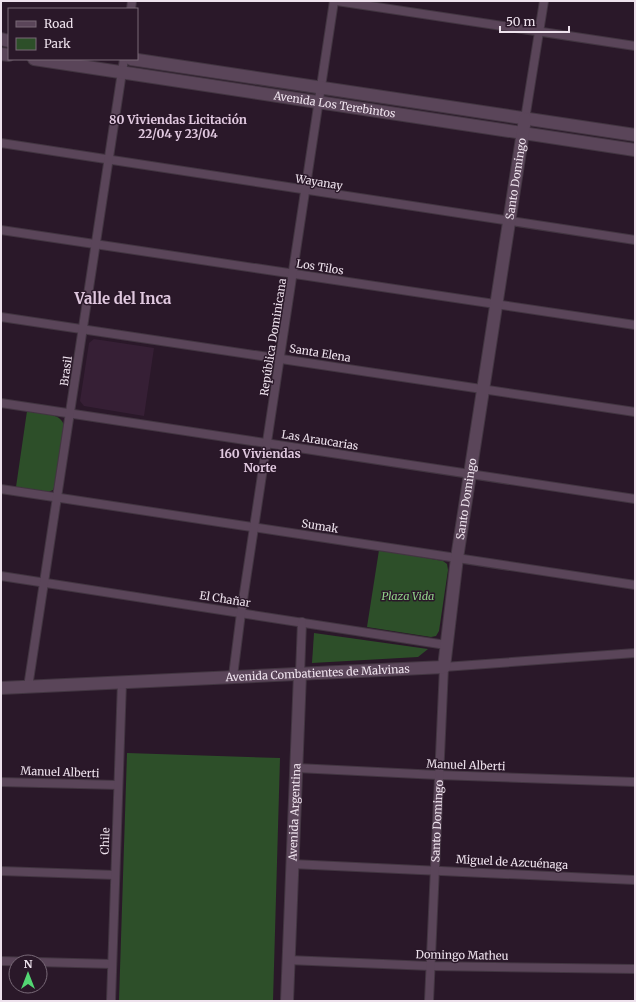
<svg xmlns="http://www.w3.org/2000/svg" width="636" height="1002" font-family="Merriweather,serif">
<rect width="100%" height="100%" fill="#2a1829"/>
<path fill="#361f35" d="M94 339 154 348 144 416 84 406 80 401 89 343Z"/>
<g fill="#2d4f29">
<path d="M27 411C39 413 60 412 64 425L55 485 53 490 48 492 16 487Z"/>
<path d="M379 550 443 561 447 564 448 570 439 631 436 636 431 637 367 627Z"/>
<path d="M314 633 428 649 418 657 312 663Z"/>
<path d="M127 753 280 758 273 1001H119Z"/>
</g>
<g fill="none" stroke-linecap="round" stroke-linejoin="round">
<defs>
<g id="street">
<path d="M337 1 635 46"/>
<path d="M131 9 132 1"/>
<path d="M525 119 544 1"/>
<path d="M1 143 635 240"/>
<path d="M1 230 635 325"/>
<path d="M1 317 635 412"/>
<path d="M1 403 635 499"/>
<path d="M1 489 635 585"/>
<path d="M1 576 446 645"/>
<path d="M300 674 302 622"/>
<path d="M233 676 241 613 334 1"/>
<path d="M28 687 124 59"/>
<path d="M297 768 438 775 635 782"/>
<path d="M1 782 118 785"/>
<path d="M292 864 635 880"/>
<path d="M1 871 115 875"/>
<path d="M288 960 430 966 635 969"/>
<path d="M1 961 112 964"/>
<path d="M111 1001 122 682"/>
<path id="s1" d="M429 1001 444 667 635 653"/>
</g>
<g id="secondary">
<path d="M1 39 9 41"/>
<path d="M1 54 9 55"/>
<path id="s2" d="M34 59 635 150"/>
<path d="M131 59 635 135"/>
<path id="s3" d="M1 688 444 667 457 558 525 119"/>
<path id="s4" d="M287 1001 300 674"/>
</g>
</defs>
<use href="#street" stroke="#423541" stroke-width="10"/>
<use href="#secondary" stroke="#423541" stroke-width="14"/>
<use href="#street" stroke="#5a4559" stroke-width="8"/>
<use href="#secondary" stroke="#5a4559" stroke-width="12"/>
</g>
<g text-anchor="middle" dominant-baseline="central" stroke-width="3" stroke-linejoin="round" paint-order="stroke">
<g font-size="11" fill="#eee2ed" stroke="#2a1829">
<text stroke="none"><textPath href="#s2" startOffset="304">Avenida Los Terebintos</textPath></text>
<text stroke="none"><textPath href="#s3" startOffset="937">Santo Domingo</textPath></text>
<text transform="translate(319 182) rotate(9)">Wayanay</text>
<text transform="translate(320 267) rotate(9)">Los Tilos</text>
<text transform="translate(273 337) rotate(-81)">República Dominicana</text>
<text transform="translate(320 353) rotate(9)">Santa Elena</text>
<text transform="translate(66 371) rotate(-82)">Brasil</text>
<text transform="translate(320 440) rotate(9)">Las Araucarias</text>
<text stroke="none"><textPath href="#s3" startOffset="613">Santo Domingo</textPath></text>
<text transform="translate(320 526) rotate(9)">Sumak</text>
<text transform="translate(225 599) rotate(9)">El Chañar</text>
<text stroke="none"><textPath href="#s3" startOffset="317">Avenida Combatientes de Malvinas</textPath></text>
<text transform="translate(466 765) rotate(2)">Manuel Alberti</text>
<text transform="translate(60 772) rotate(2)">Manuel Alberti</text>
<text stroke="none"><textPath href="#s4" startOffset="189">Avenida Argentina</textPath></text>
<text stroke="none"><textPath href="#s1" startOffset="180">Santo Domingo</textPath></text>
<text transform="translate(105 841) rotate(-88)">Chile</text>
<text transform="translate(512 862) rotate(3)">Miguel de Azcuénaga</text>
<text transform="translate(462 955) rotate(1)">Domingo Matheu</text>
</g>
<g font-size="11" font-style="italic" fill="#92d48a" stroke="#2a1829">
<text x="408" y="596">Plaza Vida</text>
</g>
<g font-size="12" font-weight="bold" fill="#e0c8df" stroke="#2a1829">
<text x="178" y="119">80 Viviendas Licitación<tspan x="178" dy="14">22/04 y 23/04</tspan></text>
<text x="260" y="453">160 Viviendas<tspan x="260" dy="14">Norte</tspan></text>
</g>
<g font-size="15" font-weight="bold" fill="#e0c8df" stroke="#2a1829">
<text x="123" y="298">Valle del Inca</text>
</g>
</g>
<rect width="636" height="1002" fill="none" stroke="#eee2ed" stroke-width="4"/>
<rect x="8" y="8" width="130" height="52" fill="#2a1829" stroke="#786977"/>
<rect x="16" y="21" width="20" height="6" fill="#5a4559" stroke="#786977"/>
<text x="44" y="28" font-size="12" fill="#eee2ed">Road</text>
<rect x="16" y="38" width="20" height="12" fill="#2d4f29" stroke="#786977"/>
<text x="44" y="48" font-size="12" fill="#eee2ed">Park</text>
<g transform="translate(28 974)"><circle r="19" fill="#2a1829" stroke="#786977"/>
<path d="M0-3L7 15L0 10L-7 15Z" fill="#53d673"/>
<text y="-6" font-size="11" font-weight="bold" text-anchor="middle" fill="#eee2ed">N</text>
</g>
<path d="M500 26v6h69v-6" fill="none" stroke="#eee2ed" stroke-width="2"/>
<text x="506" y="26" font-size="12" fill="#eee2ed" stroke="#2a1829" stroke-width="3" paint-order="stroke">50 m</text>
</svg>
